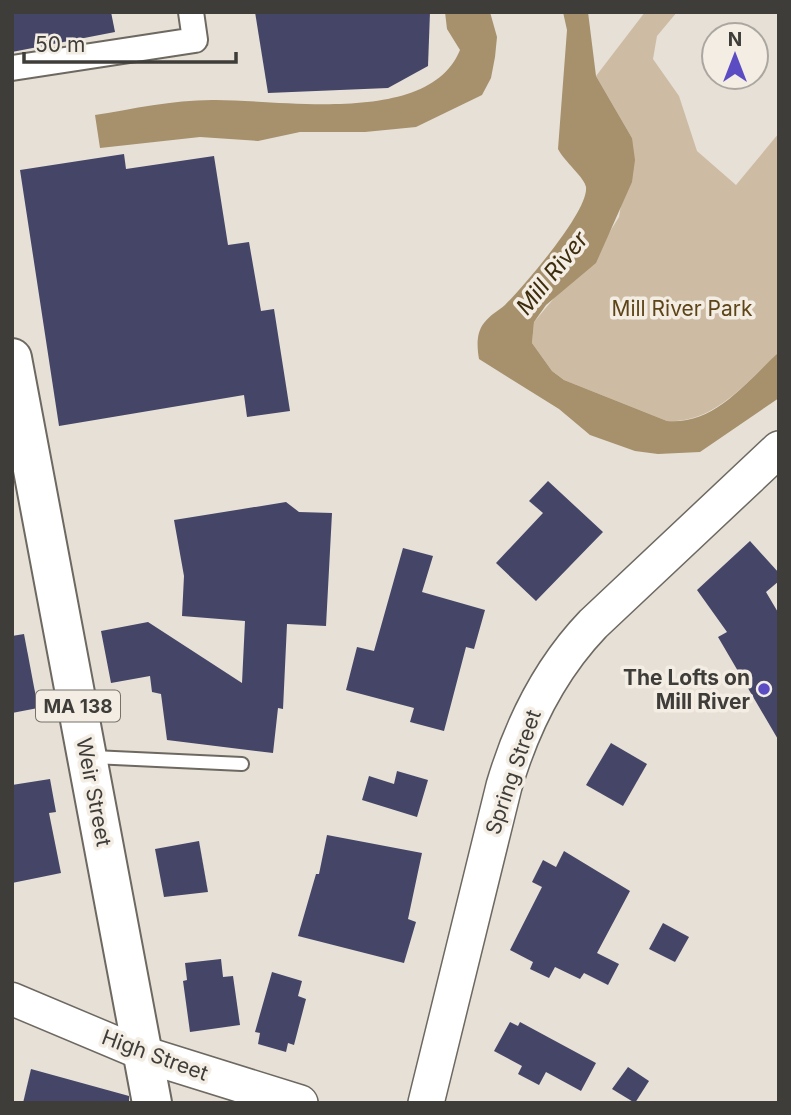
<svg xmlns="http://www.w3.org/2000/svg" width="791" height="1115" font-family="Inter,sans-serif">
<rect width="100%" height="100%" fill="#e6e0d7"/>
<path fill="#cdbca3" d="M645 12H677L657 36 653 59 679 96 697 151 736 185 779 133V352C747 382 714 424 667 421L564 380 552 371 532 343 534 322 609 233 619 217 632 138 596 76Z"/>
<g fill="#a7906c">
<path d="M445 12H490L497 37 495 57 491 78 482 95 416 127 365 132H300L258 141 200 137 100 148 95 115C133 109 172 100 212 100 279 99 429 127 460 50L447 29Z"/>
<path d="M563 12H588L596 76 632 138 635 160 632 182 596 263 546 305 534 322 532 343 552 371 564 380 667 421C715 425 746 382 779 352V398L700 452 658 454 635 451 590 435 559 409 479 359C477 347 476 333 484 323 490 315 498 311 505 305 523 287 589 211 586 187 585 178 564 161 558 149L567 30Z"/>
</g>
<g fill="#454567">
<path d="M12 12H111L115 32 12 52Z"/>
<path d="M255 12H430L428 66 388 88 268 93Z"/>
<path d="M124 154 126 169 214 156 228 245 249 242 261 311 274 309 290 411 247 417 244 395 59 426 20 170Z"/>
<path d="M548 481 603 532 536 601 496 563 543 513 529 501Z"/>
<path d="M286 502 299 512 332 513 326 626 287 624 283 709 278 708 273 753 167 740 161 694 152 692 150 676 111 683 101 631 148 622 242 683 245 621 182 616 184 576 174 520Z"/>
<path d="M750 541 779 573V581L766 592 779 614V741L718 637 727 632 697 590Z"/>
<path d="M403 548 433 556 422 592 485 610 474 649 466 647 444 731 410 722 414 708 346 690 357 647 374 651Z"/>
<path d="M24 634 38 708 12 713V636Z"/>
<path d="M611 743 647 764 623 806 586 785Z"/>
<path d="M397 771 428 780 417 817 362 800 369 776 394 784Z"/>
<path d="M50 779 56 812 49 813 61 873 12 883V785Z"/>
<path d="M327 835 422 853 408 919 416 922 404 963 298 936 316 874H319Z"/>
<path d="M199 841 208 892 164 897 155 849Z"/>
<path d="M564 851 630 891 597 953 619 964 608 985 584 973 580 979 555 967 549 978 530 969 533 962 510 950 542 887 532 882 543 860 556 867Z"/>
<path d="M663 923 689 937 675 962 649 949Z"/>
<path d="M221 959 223 977 233 976 240 1025 190 1032 183 981 187 980 185 963Z"/>
<path d="M272 972 302 981 298 996 306 999 294 1045 288 1043 286 1052 258 1044 260 1033 255 1032Z"/>
<path d="M510 1022 518 1026 520 1022 596 1063 581 1091 546 1072 539 1085 518 1074 522 1066 494 1051Z"/>
<path d="M628 1067 649 1081 635 1103 612 1089Z"/>
<path d="M31 1069 129 1096V1103H23Z"/>
</g>
<g fill="none" stroke-linecap="round" stroke-linejoin="round">
<defs>
<path id="service" d="M93 757 242 764"/>
<path id="minor" d="M12 68 195 40 191 12"/>
<path id="tertiary" d="M12 999 143 1054"/>
<g id="secondary">
<path d="M143 1054 300 1103"/>
<path d="M426 1103 504 786C522 725 549 670 593 624L779 449"/>
</g>
<path id="primary" d="M12 358 152 1103"/>
</defs>
<use href="#service" stroke="#6d6860" stroke-width="16"/>
<use href="#minor" stroke="#6d6860" stroke-width="28"/>
<use href="#tertiary" stroke="#6d6860" stroke-width="35"/>
<use href="#secondary" stroke="#6d6860" stroke-width="38"/>
<use href="#primary" stroke="#6d6860" stroke-width="42"/>
<use href="#service" stroke="#fff" stroke-width="12"/>
<use href="#minor" stroke="#fff" stroke-width="24"/>
<use href="#tertiary" stroke="#fff" stroke-width="32"/>
<use href="#secondary" stroke="#fff" stroke-width="35"/>
<use href="#primary" stroke="#fff" stroke-width="38"/>
</g>
<circle fill="#5b4cc4" stroke="#f3ede4" stroke-width="2.5" cx="764" cy="689" r="7"/>
<g text-anchor="middle" dominant-baseline="central" stroke-width="7" stroke-linejoin="round" paint-order="stroke">
<rect fill="#f3ede4" stroke="#75726c" stroke-width="2" x="36" y="690.5" width="84" height="31" rx="5"/>
<g font-size="19" font-weight="bold" fill="#3f3d39">
<text x="78" y="706">MA 138</text>
</g>
<g font-size="21" fill="#5e4518" stroke="#f3ede4">
<text x="682" y="308">Mill River Park</text>
</g>
<g font-size="21" font-weight="bold" fill="#3f3d39" stroke="#f3ede4" text-anchor="end">
<text x="750" y="677">The Lofts on<tspan x="750" dy="24">Mill River</tspan></text>
</g>
<g font-size="21" fill="#3f3d39" stroke="#f3ede4">
<text transform="translate(513 772) rotate(-71)">Spring Street</text>
<text transform="translate(94 792) rotate(79)">Weir Street</text>
<text transform="translate(155 1055) rotate(20)">High Street</text>
</g>
<g font-size="23" font-style="italic" fill="#3e2d0d" stroke="#f3ede4">
<text transform="translate(552 273) rotate(-51)">Mill River</text>
</g>
</g>
<rect width="791" height="1115" fill="none" stroke="#3f3d39" stroke-width="28"/>
<g transform="translate(735 56)"><circle r="33" fill="#f3ede4" stroke="#aba7a0" stroke-width="2"/>
<path d="M0-5L12 26L0 18L-12 26Z" fill="#5b4cc4"/>
<text y="-10" font-size="19" font-weight="bold" text-anchor="middle" fill="#3f3d39">N</text>
</g>
<path d="M24 52v10h212v-10" fill="none" stroke="#3f3d39" stroke-width="3.5"/>
<text x="35" y="52" font-size="21" fill="#3f3d39" stroke="#f3ede4" stroke-width="5" paint-order="stroke">50 m</text>
</svg>
